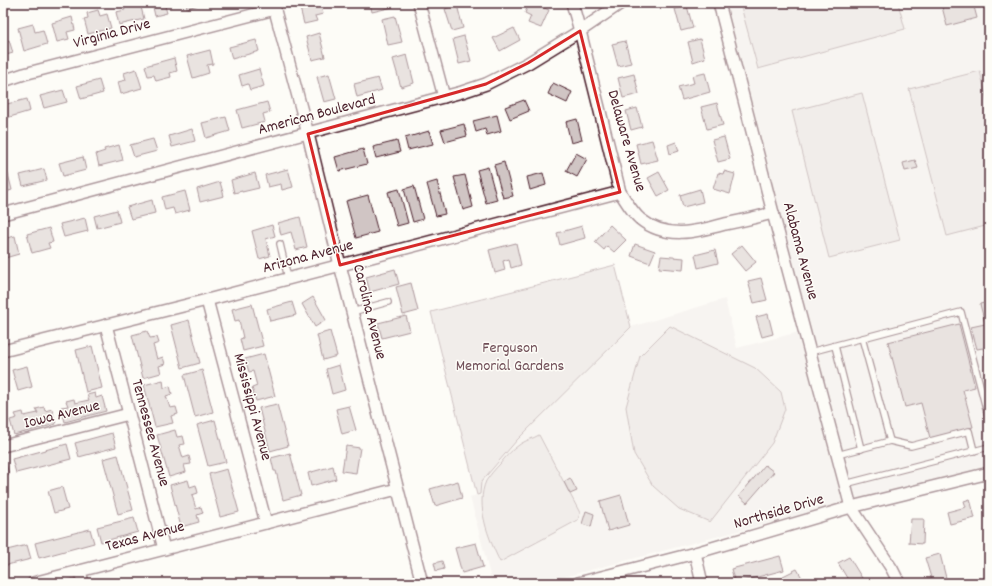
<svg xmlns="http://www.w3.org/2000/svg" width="992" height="586" font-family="Dekko,sans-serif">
<rect width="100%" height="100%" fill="#fdfcf7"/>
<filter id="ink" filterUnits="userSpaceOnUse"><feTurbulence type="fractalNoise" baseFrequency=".025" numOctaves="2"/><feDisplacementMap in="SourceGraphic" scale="8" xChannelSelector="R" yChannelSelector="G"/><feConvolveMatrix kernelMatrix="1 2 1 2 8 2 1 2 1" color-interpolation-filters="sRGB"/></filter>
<g filter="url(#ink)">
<g fill="#f0ece8">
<path d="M725 3H989V469L854 503Z"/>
<path d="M725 299 737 348 799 332 845 503 541 583H492L470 497 480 494 481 482 517 440 631 327Z"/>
</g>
<g fill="#e3dcda" stroke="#967e82">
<path d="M740 3H898L905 29 758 69Z"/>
<path d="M980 71 989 108V225L947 236 909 89Z"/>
<path d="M862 93 900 240 829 258 792 111Z"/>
<path d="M615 265 631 327 517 440 481 482 480 494 477 495 431 312Z"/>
<path d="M670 326 755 368 781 392 785 409 772 443 710 522 679 509 653 486 634 454 626 407 640 356Z"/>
<path d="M539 435 580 513 578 520 500 562C489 539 475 506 486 481 490 475 495 469 500 464 506 456 514 448 522 443 527 440 534 438 539 435Z"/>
</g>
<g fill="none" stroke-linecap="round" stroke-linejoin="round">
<path stroke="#91777b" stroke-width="3" d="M480 583 489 581"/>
</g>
<g fill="#d0c5c4" stroke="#4a1f2b">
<path d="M132 3H140L144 19 119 25 116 12 125 10 123 5Z"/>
<path d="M152 3H172V4L165 6 167 13 155 16Z"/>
<path d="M186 3H205L187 8Z"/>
<path d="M318 3H320L323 14 315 16 317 21 304 24 300 8Z"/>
<path d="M370 3H392L393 7 372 12Z"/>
<path d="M529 3H532L549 10 541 28 528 23 531 16 525 13Z"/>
<path d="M941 3H973L977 18 947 26Z"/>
<path d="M457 5 463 28 452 31 445 9Z"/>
<path d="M687 6 693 28 681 31 675 9Z"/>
<path d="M98 10 100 16 107 14 111 28 88 34 84 19 88 18 87 13Z"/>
<path d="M395 16 402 42 388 45 382 19Z"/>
<path d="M72 17 75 30 67 32 69 39 57 42 52 23Z"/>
<path d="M33 24 35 32 43 30 47 44 24 51 18 28Z"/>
<path d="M514 28 520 40 500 51 493 38Z"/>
<path d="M319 33 325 57 312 60 306 37Z"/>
<path d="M464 36 471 61 459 64 453 39Z"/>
<path d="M700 39 705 58 693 62 688 42Z"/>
<path d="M9 40 13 53 3 56V42Z"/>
<path d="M256 40 259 51 232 59 229 47Z"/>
<path d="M625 41 631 63 618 66 612 44Z"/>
<path d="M210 50 213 64 207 65 209 73 193 78 187 56Z"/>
<path d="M407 55 414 83 401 87 393 59Z"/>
<path d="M174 58 177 71 170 73 171 77 156 81 154 75 148 76 145 66Z"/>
<path d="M136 69 142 88 121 94 118 82 126 80 124 73Z"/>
<path d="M259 69 264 86 250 90 248 84 242 86 239 75Z"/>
<path d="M705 73 710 92 682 100 678 87 694 83 692 76Z"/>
<path d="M329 74 336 99 324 102 317 77Z"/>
<path d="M634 74 639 94 623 98 618 78Z"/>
<path d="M378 78 382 90 357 97 354 84Z"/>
<path d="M99 80 103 93 81 99 77 86Z"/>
<path d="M553 83 572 92 567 103 548 94Z"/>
<path d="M63 90 67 102 44 108 40 96Z"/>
<path d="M27 99 30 111 3 119V105Z"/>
<path d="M524 100 529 111 510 119 505 107Z"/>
<path d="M267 102 270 112 263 114 265 122 242 128 237 110Z"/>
<path d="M717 103 723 125 707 129 701 107Z"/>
<path d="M637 108 642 127 631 130 626 111Z"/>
<path d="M497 115 501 131 487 135 485 129 476 132 473 121Z"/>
<path d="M226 117 230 131 206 138 202 123Z"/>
<path d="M577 119 582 140 571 143 566 122Z"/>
<path d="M464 124 467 136 445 142 441 130Z"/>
<path d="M192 129 195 141 172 147 169 136Z"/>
<path d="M429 131 433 144 408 150 405 138Z"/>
<path d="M724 137 730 159 718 162 712 140Z"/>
<path d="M153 139 157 151 134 157 130 145Z"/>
<path d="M652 140 658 160 641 164 636 144Z"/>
<path d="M397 141 400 152 376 158 373 147Z"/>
<path d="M676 142 679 151 670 154 668 145Z"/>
<path d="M119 145 123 160 99 166 96 154 105 151 104 149Z"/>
<path d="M363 149 367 164 339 171 335 157Z"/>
<path d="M576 153 587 159 577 177 566 171Z"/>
<path d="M83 157 86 170 63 176 59 163Z"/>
<path d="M915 160 918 168 905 171 903 163Z"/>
<path d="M504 162 513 196 503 198 494 165Z"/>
<path d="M488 167 497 200 486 203 477 170Z"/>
<path d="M44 169 47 180 23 186 20 175Z"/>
<path d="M288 169 293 187 282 190 281 184 268 187 265 175Z"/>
<path d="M724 171 735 174 730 194 713 189 718 173 723 174Z"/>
<path d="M659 172 669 190 658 196 648 178Z"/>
<path d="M255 173 259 188 242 192V191L234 193 231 180Z"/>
<path d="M543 173 546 185 530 190 527 177Z"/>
<path d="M8 174 12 190 3 193V175Z"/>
<path d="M465 175 473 207 463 210 454 177Z"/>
<path d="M437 181 445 214 436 216 427 184Z"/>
<path d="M220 182 224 196 200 202 197 189Z"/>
<path d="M414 186 423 219 413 222 404 189Z"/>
<path d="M399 189 408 223 397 226 388 192Z"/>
<path d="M700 189 703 202 683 207 680 195Z"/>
<path d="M185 191 190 210 175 214 173 208 165 210 162 197Z"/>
<path d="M368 195 378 232 356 238 346 201Z"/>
<path d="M152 200 155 213 131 219 127 207Z"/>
<path d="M117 210 120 222 97 228 94 216Z"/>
<path d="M300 217 307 247 296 250 291 232 281 235 278 223Z"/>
<path d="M85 218 88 231 64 237 60 224Z"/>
<path d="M272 225 275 236 266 239 270 256 259 259 252 231Z"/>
<path d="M610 225 626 240 614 252 607 246 604 250 595 242Z"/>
<path d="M582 226 585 238 560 245 557 233Z"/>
<path d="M49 228 53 242 48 243 50 248 32 253 27 234Z"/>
<path d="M15 236 19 254 5 258 3 252V239Z"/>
<path d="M516 243 521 265 511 268 509 259 503 261 505 270 495 273 489 250Z"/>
<path d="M635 244 655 251 650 263 631 256Z"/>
<path d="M742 245 756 262 745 271 731 254Z"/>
<path d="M715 250 718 263 698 268 695 255Z"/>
<path d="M661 256 684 258 683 270 659 268Z"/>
<path d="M395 269 399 284 370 292 366 277Z"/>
<path d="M761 278 767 300 754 303 748 281Z"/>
<path d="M411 283 418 311 403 315 396 287Z"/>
<path d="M989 287V370L983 348 977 349 971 327 985 324 980 304 988 302 984 288Z"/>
<path d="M313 297 326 320 315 327 302 304Z"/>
<path d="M292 302 296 315 270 321 267 309Z"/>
<path d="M252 304 263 346 243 351 240 339 243 338 239 320 235 321 232 309Z"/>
<path d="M768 314 773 334 762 337 756 317Z"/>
<path d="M406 316 410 331 382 338 378 323Z"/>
<path d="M189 320 200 363 182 368 171 325Z"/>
<path d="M959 324 975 387 963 390 973 427 930 438 921 403 905 407 888 342Z"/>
<path d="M147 331 150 338 157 337 159 343 153 345 157 359 163 357 165 364 159 366 161 373 143 378 132 335Z"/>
<path d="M330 331 337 356 323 360 317 335Z"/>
<path d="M92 346 102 388 86 392 76 350Z"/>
<path d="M264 354 275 396 256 401 252 388 257 386 253 371 249 372 245 359Z"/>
<path d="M339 365 345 390 332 394 326 369Z"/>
<path d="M27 366 32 387 18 391 12 370Z"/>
<path d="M202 370 213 412 195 417 184 375Z"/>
<path d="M163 380 164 388 170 386 172 394 166 396 170 408 176 407 178 414 171 416 173 423 155 427 144 385Z"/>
<path d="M95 393 96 398 102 396 106 411 65 422 61 407 68 406 66 401 74 399 75 403 89 400 87 395Z"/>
<path d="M277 404 288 446 270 451 259 408Z"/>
<path d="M349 406 356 430 342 434 336 409Z"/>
<path d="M44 407 45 411 52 409 56 424 14 435 10 420 17 418 15 414 23 412 24 416 38 413 36 409Z"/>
<path d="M215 420 226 462 208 466 197 425Z"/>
<path d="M175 430 177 437 183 436 185 444 179 445 183 458 189 456 191 464 184 465 186 472 169 477 157 435Z"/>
<path d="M112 433 116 447 79 457 75 443Z"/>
<path d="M67 444 71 459 16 473 12 459Z"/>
<path d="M346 446 360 448 356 473 342 471Z"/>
<path d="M290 453 301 495 283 500 276 471H274L271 458Z"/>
<path d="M118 455 133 510 118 514 103 459Z"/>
<path d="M5 460 9 474 3 476V461Z"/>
<path d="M765 465 774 472 747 503 739 496Z"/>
<path d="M333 466 336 479 311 486 308 473Z"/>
<path d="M227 469 239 512 220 517 209 474Z"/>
<path d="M570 478 577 491 570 494 564 482Z"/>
<path d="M188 480 190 487 196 485 198 493 192 495 196 509 201 507 203 513 197 515 199 522 181 527 170 485Z"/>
<path d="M458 481 462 498 435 506 430 489Z"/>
<path d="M62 487 68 509 54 513 48 491Z"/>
<path d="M621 495 629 525 608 531 600 501Z"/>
<path d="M970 499 975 518 950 524 947 512 966 507 964 501Z"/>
<path d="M586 511 594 514 591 527 582 524Z"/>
<path d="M134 518 138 532 101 542 97 527Z"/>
<path d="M911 519H924L923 544 909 543Z"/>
<path d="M90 529 94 543 39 558 35 543Z"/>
<path d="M476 543 483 567 462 573 455 548Z"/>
<path d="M27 545 31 559 3 566V551Z"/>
<path d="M940 554 946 578 932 581 925 558Z"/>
<path d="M780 556 784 570 735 583 731 569Z"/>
<path d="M849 557 865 583H850L838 563Z"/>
<path d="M442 561 444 569 436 571 434 563Z"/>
<path d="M797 569 805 583H787L783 576Z"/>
</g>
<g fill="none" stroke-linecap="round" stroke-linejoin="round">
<defs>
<g id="lane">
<path d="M280 244 288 278"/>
<path d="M352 312 388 302"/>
<path d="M862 338 890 441"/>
<path d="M835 346 861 449"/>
<path d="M810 352 961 312 989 420"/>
<path d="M837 455 890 441 911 446 969 431 974 451"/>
<path d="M845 484 989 447"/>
</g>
<g id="street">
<path d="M273 3 308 134 340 265 422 583"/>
<path d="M419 3 444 97"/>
<path d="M572 3 580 31 620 192C626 201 632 212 640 219 666 240 696 232 725 224 741 221 757 217 773 213"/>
<path d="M719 3 773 213 851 507 892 569 899 583"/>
<path d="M3 81 24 74 275 9"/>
<path d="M3 214 462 92 486 84 528 63 580 31 621 3"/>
<path d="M207 300 266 523"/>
<path d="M106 325 164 549"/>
<path d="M3 351 207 300 620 192"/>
<path d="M3 446 129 414"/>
<path d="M695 553 702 583"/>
<path d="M80 571 83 583"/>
<path d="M33 583 397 489"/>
<path d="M578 583 695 553 851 507 989 473"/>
</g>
</defs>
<use href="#lane" stroke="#4a1f2b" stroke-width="8"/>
<use href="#street" stroke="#4a1f2b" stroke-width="14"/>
<use href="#lane" stroke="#fdfcf7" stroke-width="5.5"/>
<use href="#street" stroke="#fdfcf7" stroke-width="11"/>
</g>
</g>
<path d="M0 0H992V586H0ZM580 31 620 192 340 265 308 134 486 84 528 63Z" fill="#fdfcf7" fill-opacity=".55" fill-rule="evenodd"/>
<path fill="none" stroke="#d62828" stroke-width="3" stroke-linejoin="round" d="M580 31 620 192 340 265 308 134 486 84 528 63Z"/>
<g text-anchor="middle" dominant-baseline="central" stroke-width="3" stroke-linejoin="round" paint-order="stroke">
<g font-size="16" fill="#4a1f2b" stroke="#fdfcf7">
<text transform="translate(112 34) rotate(-15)">Virginia Drive</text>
<text transform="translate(317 115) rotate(-15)">American Boulevard</text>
<text transform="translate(626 141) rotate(74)">Delaware Avenue</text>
<text transform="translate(800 251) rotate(75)">Alabama Avenue</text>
<text transform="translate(308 257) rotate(-15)">Arizona Avenue</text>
<text transform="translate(369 312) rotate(76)">Carolina Avenue</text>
<text transform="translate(252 407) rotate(75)">Mississippi Avenue</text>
<text transform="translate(62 415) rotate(-14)">Iowa Avenue</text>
<text transform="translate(150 433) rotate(75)">Tennessee Avenue</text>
<text transform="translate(779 512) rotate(-16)">Northside Drive</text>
<text transform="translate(145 537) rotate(-15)">Texas Avenue</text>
</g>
<g font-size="16" fill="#704e57" stroke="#fdfcf7">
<text x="510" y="348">Ferguson<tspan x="510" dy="18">Memorial Gardens</tspan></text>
</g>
</g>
<rect width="992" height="586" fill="none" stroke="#fdfcf7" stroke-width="16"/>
<rect x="8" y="8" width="976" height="570" fill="none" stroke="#4a1f2b" stroke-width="1.5" filter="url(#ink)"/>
</svg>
